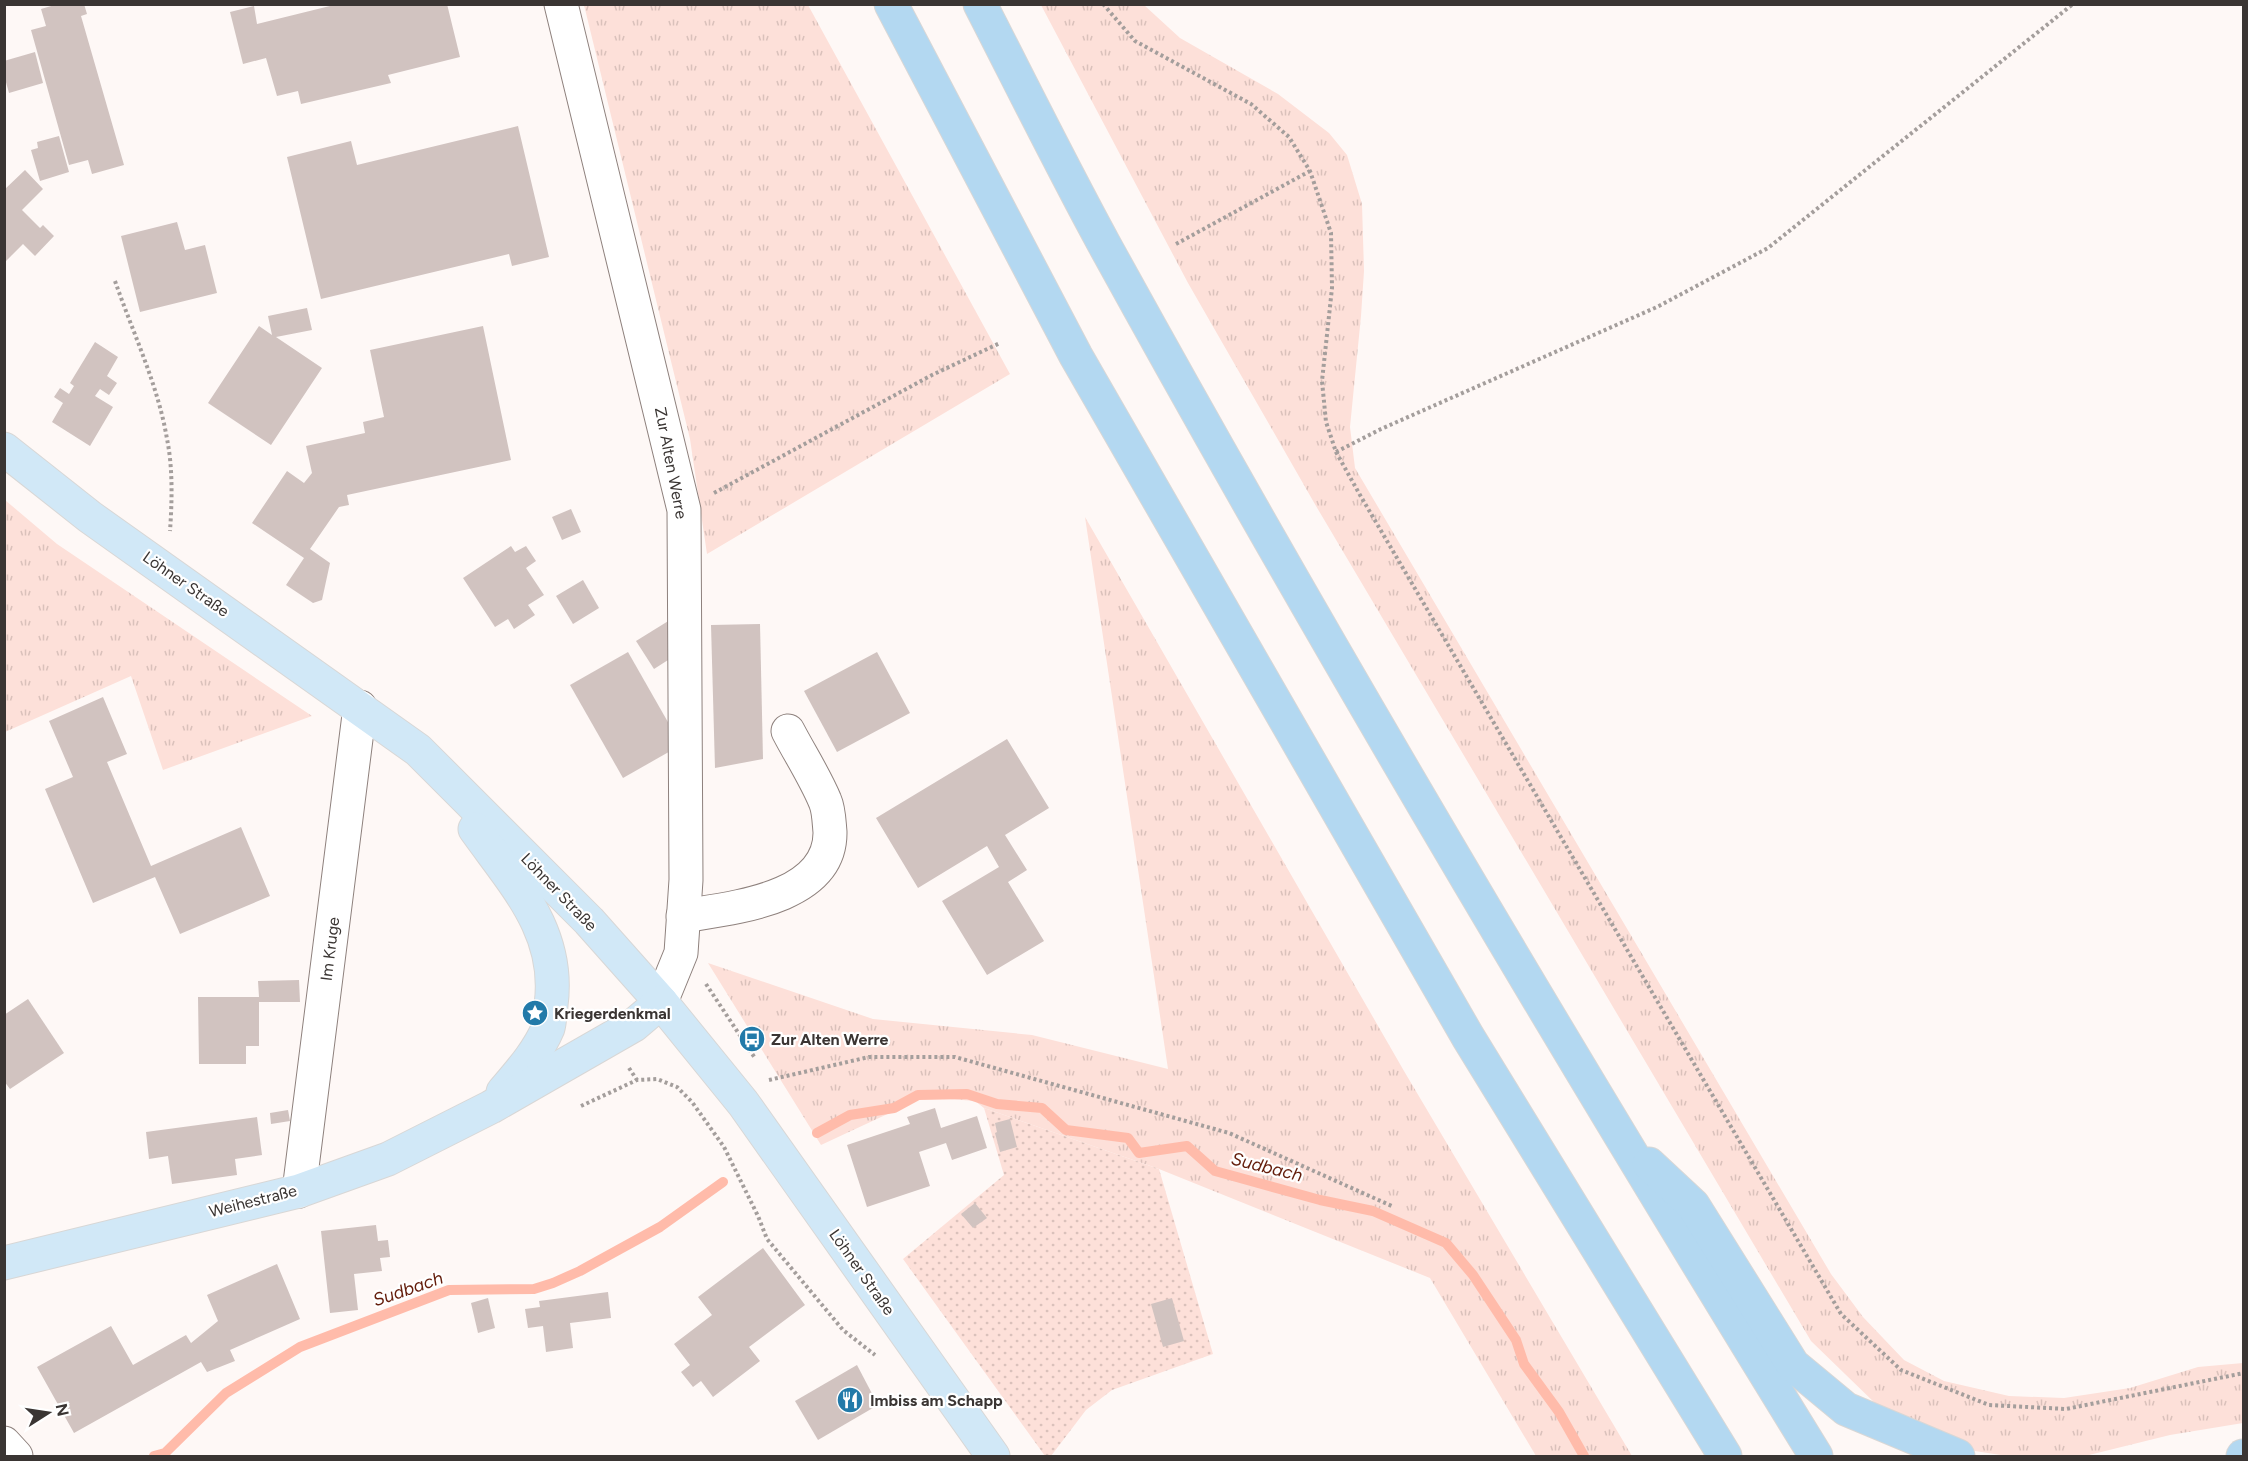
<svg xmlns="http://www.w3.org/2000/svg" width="2248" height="1461" font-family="Figtree,sans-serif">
<defs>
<pattern id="grass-tufts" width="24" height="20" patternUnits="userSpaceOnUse" patternTransform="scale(1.5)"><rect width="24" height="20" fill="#fde0d9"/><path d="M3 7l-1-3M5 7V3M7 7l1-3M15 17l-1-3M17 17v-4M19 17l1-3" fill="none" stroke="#dac1bb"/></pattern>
<pattern id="garden-dots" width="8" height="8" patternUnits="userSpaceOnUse" patternTransform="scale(1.5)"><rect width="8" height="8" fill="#fde0d9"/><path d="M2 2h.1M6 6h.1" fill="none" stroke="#dac1bb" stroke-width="1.8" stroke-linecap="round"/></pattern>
</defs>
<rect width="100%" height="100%" fill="#fef8f6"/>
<g fill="url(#grass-tufts)">
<path d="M584 5H808L1010 374 707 554 690 439Z"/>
<path d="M1041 5H1144L1180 38 1278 94 1329 133 1347 155 1362 204 1364 271 1361 316 1350 427 1355 468 1831 1274 1863 1317 1904 1360 1944 1381 2009 1396 2064 1398 2130 1388 2198 1367 2243 1363V1423L2170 1435 2085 1456H2007L1975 1451 1879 1407 1811 1341 1316 506 1188 283Z"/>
<path d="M5 500 57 544 312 716 163 770 131 676 5 732Z"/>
<path d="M1085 517 1404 1071 1632 1456H1536L1430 1278 1159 1169 984 1108 975 1101 924 1097 821 1145 708 963 873 1019 1032 1035 1168 1069Z"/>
</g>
<path fill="url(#garden-dots)" d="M984 1108 1159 1169 1213 1354 1112 1390 1086 1410 1051 1456H1045L903 1259 1004 1175Z"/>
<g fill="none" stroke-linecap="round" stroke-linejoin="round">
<g stroke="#fba" stroke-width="10">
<path d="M817 1133 850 1115 894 1108 918 1095 967 1094 997 1104 1042 1108 1066 1130 1128 1138 1139 1153 1187 1146 1215 1171 1320 1200 1373 1211 1446 1243 1473 1275 1516 1340 1524 1364 1559 1412 1584 1456"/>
<path d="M154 1456 165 1453 226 1393 300 1347 449 1290 534 1289 553 1283 580 1271 660 1227 723 1182"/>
</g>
</g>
<g fill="#d1c3c0">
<path d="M58 4H84L87 14 81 16 124 165 92 174 88 160 69 165 31 30 46 26 41 9Z"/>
<path d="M338 4H447L460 57 388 75 391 83 301 104 298 91 277 96 266 58 243 64 230 12 254 6 257 24Z"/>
<path d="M35 52 43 83 9 93 4 75V61Z"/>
<path d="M518 126 549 257 512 266 509 254 321 299 287 157 351 141 357 165Z"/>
<path d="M59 136 69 172 40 181 31 150 38 148 37 142Z"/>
<path d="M25 170 43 189 22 210 40 228 43 225 54 236 35 256 23 244 4 263V190Z"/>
<path d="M177 222 185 250 205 245 217 293 140 312 121 236Z"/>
<path d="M307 308 312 330 276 337 322 368 271 445 208 403 259 326 272 335 268 316Z"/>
<path d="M483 326 511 460 347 495 349 505 339 507 310 549 330 563 322 600 313 603 286 585 304 558 252 523 287 471 304 483 312 473 306 446 365 433 363 422 384 417 370 350Z"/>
<path d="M95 342 118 357 107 376 117 383 109 395 100 389 95 396 113 407 90 446 52 422 63 403 54 397 60 388 69 394 74 386 70 383Z"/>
<path d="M571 509 581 532 562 540 552 517Z"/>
<path d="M511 546 515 552 526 546 536 561 526 568 544 595 528 605 535 615 514 629 508 619 495 627 463 578Z"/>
<path d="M583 580 599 608 573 624 556 596Z"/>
<path d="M678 615 679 653 654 669 636 641Z"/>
<path d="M760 624 763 759 715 768 711 625Z"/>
<path d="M628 652 681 745 623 778 570 685Z"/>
<path d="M877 652 910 713 837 752 804 691Z"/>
<path d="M103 697 127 754 107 762 151 866 241 827 270 896 180 934 155 877 93 903 45 789 73 777 49 721Z"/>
<path d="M1007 739 1049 808 1005 835 1027 870 1008 882 1044 941 987 975 942 901 999 867 987 846 918 888 876 818Z"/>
<path d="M299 980 300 1002H259V1046H246V1064H199L198 997H259L258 981Z"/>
<path d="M28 999 64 1053 10 1089 4 1081V1015Z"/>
<path d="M935 1108 941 1128 977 1116 987 1148 952 1160 946 1143 919 1152 930 1186 867 1207 847 1145 910 1124 907 1117Z"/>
<path d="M288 1110 290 1121 271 1124 270 1113Z"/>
<path d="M257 1117 262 1155 235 1159 237 1175 172 1184 168 1156 149 1159 146 1132Z"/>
<path d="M1010 1119 1017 1147 1000 1152 995 1133 997 1132 995 1123Z"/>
<path d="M975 1203 987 1218 973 1228 961 1214Z"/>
<path d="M376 1225 378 1241 388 1240 390 1257 380 1258 382 1271 354 1274 358 1310 330 1313 321 1231Z"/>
<path d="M763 1248 805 1305 749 1347 760 1361 713 1397 701 1381 693 1387 681 1372 690 1365 674 1344 712 1315 698 1297Z"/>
<path d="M277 1264 300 1319 230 1350 235 1361 207 1372 201 1362 74 1433 37 1367 111 1326 133 1365 186 1335 191 1343 218 1321 207 1295Z"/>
<path d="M608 1292 611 1318 570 1323 573 1348 546 1352 543 1326 528 1328 525 1309 540 1307 539 1301Z"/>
<path d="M488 1298 495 1328 478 1333 471 1303Z"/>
<path d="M1172 1298 1184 1341 1163 1347 1151 1304Z"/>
<path d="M857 1365 878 1405 818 1440 795 1401Z"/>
</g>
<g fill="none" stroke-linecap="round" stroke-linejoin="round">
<defs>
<g id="minor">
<path d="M561 4 684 510 686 880 681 953 661 1002"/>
<path d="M683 916C732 908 831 899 830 832 829 822 829 810 825 801 815 777 800 754 788 731"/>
<path d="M299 1191 360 707"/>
<path d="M4 1443 16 1456"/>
</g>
<g id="major">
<path d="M4 449 90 517 418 750 589 921 661 1002 743 1103 993 1456"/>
<path d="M475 829C514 884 561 932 551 1005 550 1012 550 1021 548 1028 538 1052 520 1072 503 1092"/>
<path d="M4 1263 299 1191 388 1159 491 1107 634 1025 661 1002"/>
</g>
<g id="highway">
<path d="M891 4 1076 356 1468 1037 1725 1456"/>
<path d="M980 4C1021 84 1061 165 1104 244 1330 655 1570 1057 1816 1456"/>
<path d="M1649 1164 1693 1205 1793 1365 1846 1409 1958 1456"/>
<path d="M2243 1456H2244"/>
</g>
</defs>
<use href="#minor" stroke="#8e817d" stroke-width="35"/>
<use href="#major" stroke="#d8d7d6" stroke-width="35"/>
<use href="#highway" stroke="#d8d7d6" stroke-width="35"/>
<g stroke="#a49e9c" stroke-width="4" stroke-dasharray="3 3" stroke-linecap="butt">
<path d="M1103 4 1135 41 1251 104 1289 137 1310 171 1331 233 1332 288 1322 381 1326 422 1336 452 1360 495 1841 1314 1901 1370 1989 1405 2066 1409 2244 1373"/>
<path d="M1176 244 1310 171"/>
<path d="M115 281C133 333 158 385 167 439 173 468 172 502 170 531"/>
<path d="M1336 452 1381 429 1657 307 1768 248 2073 4"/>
<path d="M714 493 932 375 1000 343"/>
<path d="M706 984 755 1058"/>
<path d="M629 1068 637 1080"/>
<path d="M769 1080 869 1057H955L1229 1133 1394 1207"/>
<path d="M581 1106 637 1080 657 1079 677 1087 692 1102 724 1147 758 1216 767 1239 843 1330 875 1355"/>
</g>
<use href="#minor" stroke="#fff" stroke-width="33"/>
<use href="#major" stroke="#d1e8f7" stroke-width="33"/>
<use href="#highway" stroke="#b3d8f1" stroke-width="33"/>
</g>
<defs>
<symbol id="sight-disc" viewBox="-11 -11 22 22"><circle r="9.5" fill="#227aa9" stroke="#fff"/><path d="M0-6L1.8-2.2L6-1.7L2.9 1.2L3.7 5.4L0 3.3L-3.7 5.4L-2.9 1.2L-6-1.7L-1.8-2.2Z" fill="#fff"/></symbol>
<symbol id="bus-disc" viewBox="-11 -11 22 22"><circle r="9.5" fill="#227aa9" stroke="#fff"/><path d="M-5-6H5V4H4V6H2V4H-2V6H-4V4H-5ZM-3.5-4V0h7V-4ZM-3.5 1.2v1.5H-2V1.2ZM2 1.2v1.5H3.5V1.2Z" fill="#fff"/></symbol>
<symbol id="restaurant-disc" viewBox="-11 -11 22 22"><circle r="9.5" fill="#227aa9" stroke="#fff"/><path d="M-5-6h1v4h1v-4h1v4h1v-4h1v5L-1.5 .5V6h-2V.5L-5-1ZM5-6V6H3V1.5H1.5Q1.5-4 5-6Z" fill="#fff"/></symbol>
</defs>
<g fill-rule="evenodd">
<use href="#sight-disc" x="520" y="998" width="30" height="30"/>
<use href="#bus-disc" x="737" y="1024" width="30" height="30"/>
<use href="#restaurant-disc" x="835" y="1385" width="30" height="30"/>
</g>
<g text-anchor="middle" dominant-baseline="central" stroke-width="4.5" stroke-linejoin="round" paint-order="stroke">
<g font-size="16" fill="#3a3533" stroke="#fff">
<text transform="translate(671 463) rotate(79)">Zur Alten Werre</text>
<text transform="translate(186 584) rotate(35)">Löhner Straße</text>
<text transform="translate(559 892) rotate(46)">Löhner Straße</text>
<text transform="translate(330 949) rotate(-83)">Im Kruge</text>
<text transform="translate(253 1201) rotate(-14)">Weihestraße</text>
<text transform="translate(862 1272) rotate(55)">Löhner Straße</text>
</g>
<g font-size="16" font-weight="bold" fill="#3a3533" stroke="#fff" text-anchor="start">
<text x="554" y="1013">Kriegerdenkmal</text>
<text x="771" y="1039">Zur Alten Werre</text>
<text x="870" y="1400">Imbiss am Schapp</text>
</g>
<g font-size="18" font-style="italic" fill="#641d0b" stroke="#fff">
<text transform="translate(1267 1167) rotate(14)">Sudbach</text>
<text transform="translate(408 1289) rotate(-19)">Sudbach</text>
</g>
</g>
<rect width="2248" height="1461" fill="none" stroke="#3a3533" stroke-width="12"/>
<g transform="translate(48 1413) rotate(78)" stroke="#ffffff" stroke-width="4.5" paint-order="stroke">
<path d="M0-4.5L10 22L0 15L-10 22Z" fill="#3a3533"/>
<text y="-9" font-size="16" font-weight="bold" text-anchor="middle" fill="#3a3533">N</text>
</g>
</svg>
